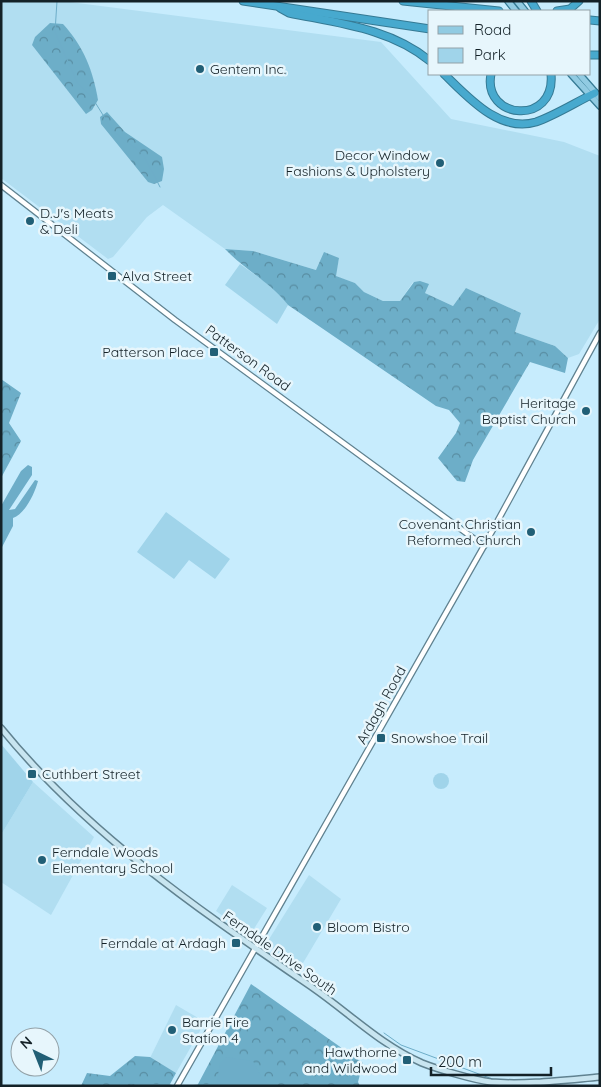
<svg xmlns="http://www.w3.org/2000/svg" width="601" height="1087" font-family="Quicksand,sans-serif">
<defs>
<pattern id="forest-crowns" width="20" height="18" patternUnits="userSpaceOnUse" patternTransform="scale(1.25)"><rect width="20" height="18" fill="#6daec8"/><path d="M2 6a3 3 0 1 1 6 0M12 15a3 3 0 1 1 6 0" fill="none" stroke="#588da2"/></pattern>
</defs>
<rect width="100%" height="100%" fill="#c7ecfd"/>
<g fill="#b1def1">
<path d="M1 1H62L381 42 451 119 564 142 600 156V319L579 354 568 358 555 346 515 332 521 313 466 288 453 306 425 293 413 282 400 301H383L364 292 355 283 335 276 339 259 316 270 253 251 225 249 163 205 147 217 113 257 108 259 1 178Z"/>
<path d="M33 782 94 837 51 915 1 882V835Z"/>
<path d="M309 875 341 899 300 968 266 944Z"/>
<path d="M232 885 267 908 250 935 216 911Z"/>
<path d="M176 1005 205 1022 176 1073 150 1058Z"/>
</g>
<g fill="#a0d4ea">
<path d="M240 264 279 292 288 305 277 324 225 285Z"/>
<path d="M166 512 230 559 215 579 189 560 174 579 137 552Z"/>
<path d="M1 744 33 782 1 835Z"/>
<circle cx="441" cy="781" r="8"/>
</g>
<g fill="url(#forest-crowns)">
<path d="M50 23 63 24C84 47 93 71 98 100L92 110 86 114 32 45 35 37Z"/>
<path d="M107 112 125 132 162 157 164 169 162 181 154 184 148 182 101 124 100 117Z"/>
<path d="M225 249 253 251 316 270 324 252 339 258 336 276 355 283 364 292 383 301H400L414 282 420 281 429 284 425 293 453 306 466 288 521 313 515 332 555 346 568 358 565 373 530 362 473 460 465 482 457 481 438 458 456 433 460 423 449 410 436 406 288 305C271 283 245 270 225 249Z"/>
<path d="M1 379 21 393 9 423 21 441 1 478Z"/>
<path d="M251 984 363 1063 358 1082 360 1086H197Z"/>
<path d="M135 1056 150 1057 176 1073 169 1086H81L87 1073 110 1076Z"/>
</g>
<g fill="#6dadc8">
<path d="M28 465 32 467V475L9 510 15 509 35 480 38 481C35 493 25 514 13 518V526L1 549V506L21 471Z"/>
<path d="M226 1057 253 1061 261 1076 270 1086H216L220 1063Z"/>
</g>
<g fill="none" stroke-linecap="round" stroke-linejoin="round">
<g stroke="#6dadc8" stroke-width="1">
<path d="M57 1 55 32 77 82 93 99 113 131 143 154 160 187"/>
<path d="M384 1033 401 1045 495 1080"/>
<path d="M116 1086 122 1083 171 1085"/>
<path d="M185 1086 217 1084"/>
<path d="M334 1086 358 1062"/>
</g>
<defs>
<g id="tertiary">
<path d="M1 185 175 320 484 546"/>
<path d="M177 1086 484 546 600 333"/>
</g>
<path id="secondary" d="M1 728C88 835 201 911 313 988 349 1013 381 1045 422 1063 437 1069 474 1080 491 1082 525 1085 565 1080 600 1077"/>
<g id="primary">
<path d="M508 1 516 11"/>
<path d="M517 1 525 11"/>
<path d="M571 74 600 106"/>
<path d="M579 74 600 98"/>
</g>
<g id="motorway">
<path d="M243 1 430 29"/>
<path d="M403 1 499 11"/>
<path d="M531 1 537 11"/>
<path d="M280 8 289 13C337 23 390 28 430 61"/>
<path d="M557 11 570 9 579 1"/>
<path d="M590 20 600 21"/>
<path d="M590 55H600"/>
<path d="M444 74C468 97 499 133 536 122 556 115 576 102 595 93"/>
<path d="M491 74C482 120 556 126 551 74"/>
</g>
</defs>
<use href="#tertiary" stroke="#608290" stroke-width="7"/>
<use href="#secondary" stroke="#608290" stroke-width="8"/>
<use href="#primary" stroke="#357a94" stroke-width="8"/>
<use href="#motorway" stroke="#357a94" stroke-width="9"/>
<use href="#tertiary" stroke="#fff" stroke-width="4.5"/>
<use href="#secondary" stroke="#c8e5f0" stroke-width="5"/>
<use href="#primary" stroke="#91cbe2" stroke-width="5.5"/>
<use href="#motorway" stroke="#47a9ce" stroke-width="7"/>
</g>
<g fill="#215f76" stroke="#e7f6fc" stroke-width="2">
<circle cx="200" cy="69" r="5"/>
<circle cx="440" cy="163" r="5"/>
<circle cx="30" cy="221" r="5"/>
<rect x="107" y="271" width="10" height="10" rx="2.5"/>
<rect x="209" y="347" width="10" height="10" rx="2.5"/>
<circle cx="586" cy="411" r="5"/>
<circle cx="531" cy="532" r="5"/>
<rect x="376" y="733" width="10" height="10" rx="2.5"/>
<rect x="27" y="769" width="10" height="10" rx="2.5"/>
<circle cx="42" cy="860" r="5"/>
<circle cx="317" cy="927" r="5"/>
<rect x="231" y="938" width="10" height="10" rx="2.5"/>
<circle cx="172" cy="1030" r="5"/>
<rect x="402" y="1055" width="10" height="10" rx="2.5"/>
</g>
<g text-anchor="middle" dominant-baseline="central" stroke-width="5" stroke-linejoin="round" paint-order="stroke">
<g font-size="14" fill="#142228" stroke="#e7f6fc" text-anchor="start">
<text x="210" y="69">Gentem Inc.</text>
<text x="430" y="155" text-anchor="end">Decor Window<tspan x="430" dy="16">Fashions &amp; Upholstery</tspan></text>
<text x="40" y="213">D.J's Meats<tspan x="40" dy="16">&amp; Deli</tspan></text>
<text x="122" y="276">Alva Street</text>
<text x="204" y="352" text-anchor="end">Patterson Place</text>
<text x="576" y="403" text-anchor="end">Heritage<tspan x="576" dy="16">Baptist Church</tspan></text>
<text x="521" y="524" text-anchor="end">Covenant Christian<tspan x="521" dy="16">Reformed Church</tspan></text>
<text x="391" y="738">Snowshoe Trail</text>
<text x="42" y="774">Cuthbert Street</text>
<text x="52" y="852">Ferndale Woods<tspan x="52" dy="16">Elementary School</tspan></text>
<text x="327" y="927">Bloom Bistro</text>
<text x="226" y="943" text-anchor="end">Ferndale at Ardagh</text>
<text x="182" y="1022">Barrie Fire<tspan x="182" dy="16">Station 4</tspan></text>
<text x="397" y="1052" text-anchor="end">Hawthorne<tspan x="397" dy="16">and Wildwood</tspan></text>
</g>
<g font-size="14" fill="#142228" stroke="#e7f6fc">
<text transform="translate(248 358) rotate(36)">Patterson Road</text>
<text transform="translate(381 705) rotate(-61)">Ardagh Road</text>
<text transform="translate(280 953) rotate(35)">Ferndale Drive South</text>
</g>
</g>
<rect width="601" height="1087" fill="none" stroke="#142228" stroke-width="5"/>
<rect x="428" y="10" width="162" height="65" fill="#e7f6fc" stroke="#93a1a7"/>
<rect x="438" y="26" width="25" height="8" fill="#91cbe2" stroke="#93a1a7"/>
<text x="474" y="35" font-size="15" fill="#142228">Road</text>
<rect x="438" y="48" width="25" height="15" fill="#a0d4ea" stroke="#93a1a7"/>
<text x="474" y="60" font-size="15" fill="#142228">Park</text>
<g transform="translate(35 1052) rotate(317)"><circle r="24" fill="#e7f6fc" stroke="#93a1a7"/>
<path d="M0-4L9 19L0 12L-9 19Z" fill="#215f76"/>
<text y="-8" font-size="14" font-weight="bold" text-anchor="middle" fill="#142228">N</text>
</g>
<path d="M431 1067v8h120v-8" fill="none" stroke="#142228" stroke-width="2.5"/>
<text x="438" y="1067" font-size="15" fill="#142228" stroke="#e7f6fc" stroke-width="4" paint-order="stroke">200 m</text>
</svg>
